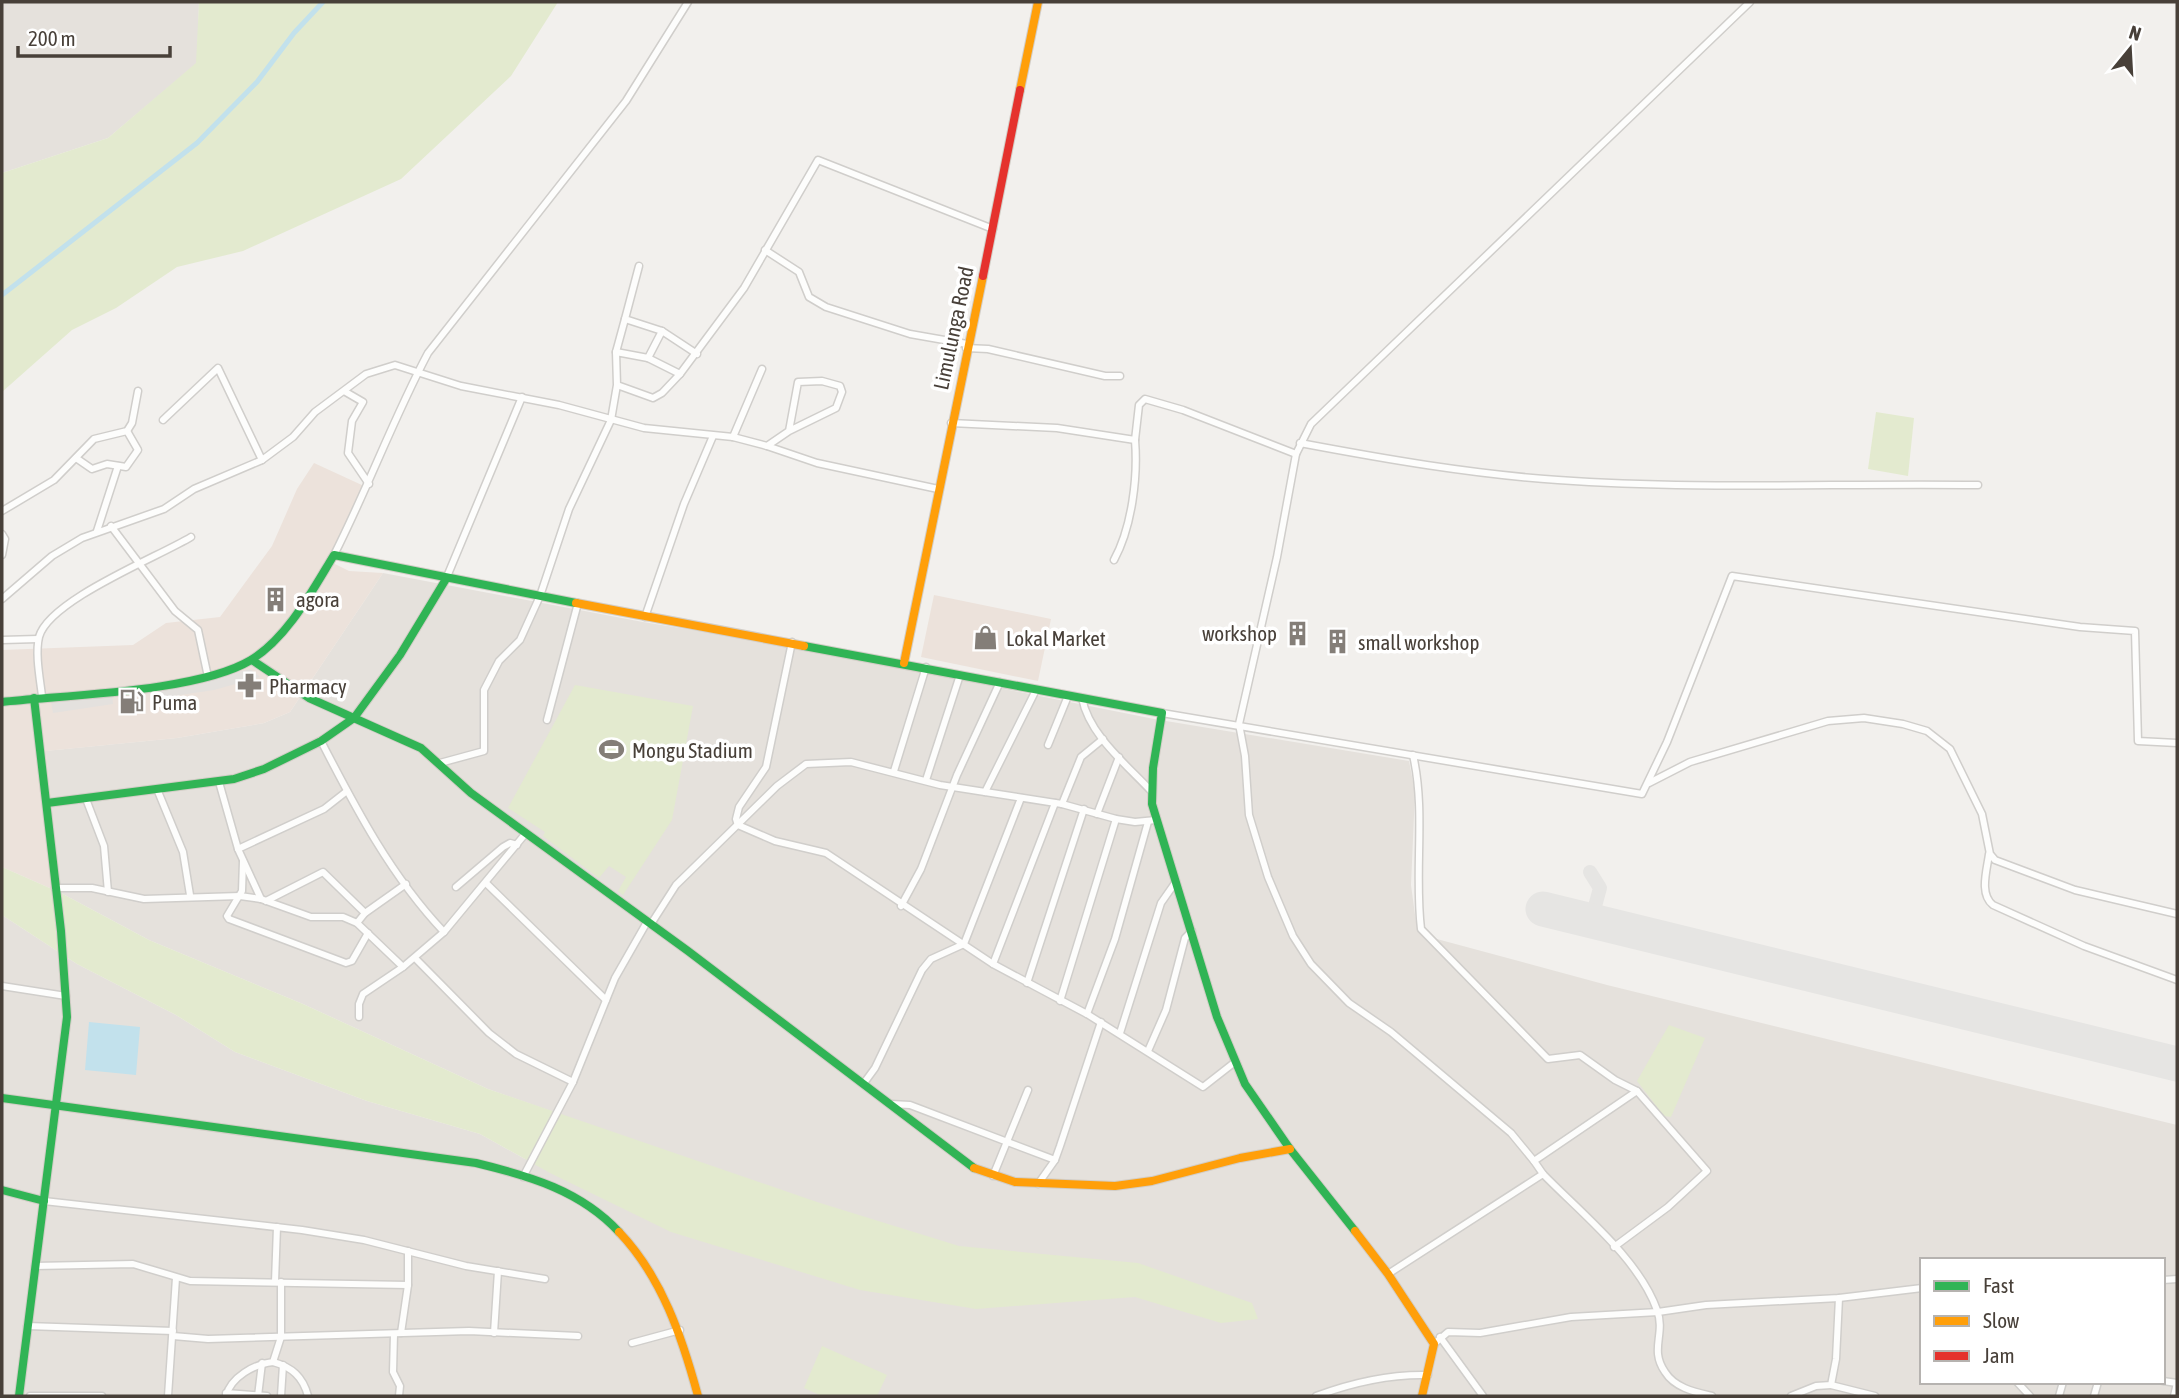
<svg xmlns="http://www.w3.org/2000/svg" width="2179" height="1398" font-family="'Asap Condensed',sans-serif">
<rect width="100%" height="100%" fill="#f2f0ed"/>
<g fill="#e5e1dc" fill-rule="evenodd">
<path d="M2 2H199L197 63 108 138 2 173Z"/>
<path d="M383 573 643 622 786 645 1154 719 1409 761 1415 792 1411 885 1416 922 1422 935 1607 985 2177 1125V1396H2V915L77 964 176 1015 235 1052 367 1101 480 1134 525 1159 551 1111 488 1089 303 1004 149 940 61 893 45 751 177 738 264 723 290 712ZM1922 1260H2163V1382H1922Z"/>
</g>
<g fill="#ece2db">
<path d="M314 463 364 486 329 561 349 571 383 573 290 712 264 723 177 738 46 751 61 893 2 867V650L133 645 166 623 220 617 272 546 297 489Z"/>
<path d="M934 595 1051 619 1038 681 921 657Z"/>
</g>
<g fill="#e3eacf">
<path d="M199 2H558L511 76 401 179 243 251 177 267 116 308 72 330 2 392V173L108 138 196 63Z"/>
<path d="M1876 412 1914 418 1908 476 1868 469Z"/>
<path d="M575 685 693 706 672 820 623 895 618 891 626 877 609 866 599 878 543 836 545 832 508 808Z"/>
<path d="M2 867 61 893 149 940 303 1004 488 1089 817 1202 959 1246 1138 1263 1252 1303 1258 1319 1221 1323 1135 1297 976 1309 860 1290 671 1232 550 1173 480 1134 367 1101 235 1052 176 1015 77 964 2 915Z"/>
<path d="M1669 1025 1705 1038 1671 1117 1664 1116 1637 1081Z"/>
<path d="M822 1346 887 1375 877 1396H822L804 1388Z"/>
</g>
<g fill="#e4e1de">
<path d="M250 669 260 677 214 690 153 699 152 688 212 679Z"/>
<path d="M112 693 113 704 53 713 51 702Z"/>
</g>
<path fill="#c2e1ec" d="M89 1022 140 1027 136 1075 85 1070Z"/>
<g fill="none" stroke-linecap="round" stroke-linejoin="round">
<path stroke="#c2e1ec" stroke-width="5" d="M2 295 197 143 257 82 294 33 323 2"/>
<path stroke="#e6e5e3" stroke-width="14" d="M1590 872 1600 888 1591 921"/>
<path stroke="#e6e5e3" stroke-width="35" d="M1543 909 2177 1064"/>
<defs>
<g id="street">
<path d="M765 250 799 272 809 297 826 307 910 334 967 344"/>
<path d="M639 266 625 319 662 331 697 354"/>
<path d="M966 348 988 349 1105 376H1120"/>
<path d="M616 352 625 319"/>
<path d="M648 358 662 331"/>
<path d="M680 374 744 288 818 160 993 229"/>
<path d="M344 391 363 402 352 421 348 453 369 484"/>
<path d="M163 420 218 368 262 460"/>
<path d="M951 423 1057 428 1135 440C1138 477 1132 527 1114 560"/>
<path d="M733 437 762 369"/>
<path d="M1135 440 1139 405 1145 399 1183 410 1296 454"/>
<path d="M1300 443C1385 459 1471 474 1558 480 1697 490 1838 483 1978 485"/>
<path d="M767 446 817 463 938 489"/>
<path d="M76 458 92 469 107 464 126 467 138 450 127 431"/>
<path d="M2 511 54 480 94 439 127 431 132 423 138 391"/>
<path d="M111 526 175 611 198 630 208 677"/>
<path d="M97 531 118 466"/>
<path d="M2 534 5 539 2 555"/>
<path d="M334 555C368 488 393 419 428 353L626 101 688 2"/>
<path d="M446 579 522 397"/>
<path d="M2 599 52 556 82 538 164 509 194 489 262 460 293 437 315 412 366 374 395 365 461 386 559 405 644 428 733 437 767 446 789 431 836 408 842 392 840 386 822 381 798 382 789 431"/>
<path d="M645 617 684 504 713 436"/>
<path d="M2 640 38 639"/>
<path d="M792 642 766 767 739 807 736 819 738 825 775 841 826 853 993 964 1087 1014 1203 1087 1235 1062"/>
<path d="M42 696C40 679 35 654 39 637 49 600 158 557 191 537"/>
<path d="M1082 698C1089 735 1127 765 1151 791"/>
<path d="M1162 713 1642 794 1667 742 1732 576 2080 627 2135 631 2138 741 2177 743"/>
<path d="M547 720 578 603"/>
<path d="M321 741C356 809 391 876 444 932"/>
<path d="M1048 745 1068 696"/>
<path d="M1413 755C1426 812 1414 871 1421 929L1548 1059 1580 1055 1615 1080 1637 1091"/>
<path d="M440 763 484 751V690L499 661 520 640 540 596 569 509 611 420 617 385 616 352 648 358 680 374 662 393 653 398 617 385"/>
<path d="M894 771 926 667"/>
<path d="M926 780 960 675"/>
<path d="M219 782 238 849 261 899"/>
<path d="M1649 783 1690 762 1828 721 1864 718 1903 724 1927 731 1950 749 1982 814 1990 854 1995 860 2075 890 2177 914"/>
<path d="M157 789 183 852 190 895"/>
<path d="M985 792 1036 690"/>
<path d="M86 799 104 846 108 892"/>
<path d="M1062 804 1081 757 1103 739"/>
<path d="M1097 814 1119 757"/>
<path d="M238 849 324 809 347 791"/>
<path d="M1989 854C1987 870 1979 894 1993 905L2084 946 2177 980"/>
<path d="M243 861 242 891 227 916 229 919 346 963 352 961 368 933"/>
<path d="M487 884 606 1000"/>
<path d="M456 887 503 847 510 843 517 845"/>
<path d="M55 888H92L144 899 240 896 261 899 311 917H343L357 923 403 967"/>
<path d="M266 901 323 872 365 913"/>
<path d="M901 906 921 869 957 775 1000 682"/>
<path d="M357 923 365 913 406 884"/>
<path d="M651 924 676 885 777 786 806 764 851 762 940 785 1062 804 1116 819 1135 822 1156 820"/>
<path d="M415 958 489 1033 516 1054 573 1082"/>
<path d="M993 964 1055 803"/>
<path d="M1027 983 1084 809"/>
<path d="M2 986 66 996"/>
<path d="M1060 1001 1116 819"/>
<path d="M1087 1014 1115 939 1148 822"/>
<path d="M359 1017V1004L363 994 403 967 444 932 526 833"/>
<path d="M1120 1033 1161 903 1175 883"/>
<path d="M1148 1051 1166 1010 1185 938 1192 931"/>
<path d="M864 1083 875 1068 922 970 931 959 964 944 1021 798"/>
<path d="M891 1104 910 1105 1055 1160"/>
<path d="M1534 1161 1511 1133 1391 1032 1349 1003 1311 964 1293 936 1268 877 1249 815 1245 756 1239 724 1277 557 1296 454 1311 424 1750 2"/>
<path d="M1543 1174 1534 1161 1637 1091 1707 1171 1668 1207 1614 1247"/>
<path d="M993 1176 1028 1090"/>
<path d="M523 1177 573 1082 615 978 647 922"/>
<path d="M1038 1184 1055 1160 1060 1146 1101 1022"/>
<path d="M44 1201 302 1230 364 1240 466 1266 545 1279"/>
<path d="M35 1266 133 1264 190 1281 408 1285"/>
<path d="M1388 1274 1543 1174C1581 1213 1639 1259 1657 1310 1666 1334 1649 1349 1665 1372 1675 1388 1695 1392 1712 1396"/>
<path d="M2163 1280 2177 1279"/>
<path d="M275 1282 277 1227"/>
<path d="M27 1326 173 1331"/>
<path d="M401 1333 408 1285V1251"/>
<path d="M494 1333 498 1271"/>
<path d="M394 1334 393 1372 400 1386 399 1396"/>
<path d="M173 1336 208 1339 469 1331 578 1336"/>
<path d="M1440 1337 1483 1396"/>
<path d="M632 1343 680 1330"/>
<path d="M1434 1344 1448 1332 1480 1333 1571 1317 1658 1312 1706 1305 1839 1298 1922 1288"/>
<path d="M273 1362C292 1367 303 1377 308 1396"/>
<path d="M2163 1381 2177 1383"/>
<path d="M2017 1382 2030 1396"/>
<path d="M1831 1385 1875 1396"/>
<path d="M226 1393 267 1396"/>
<path d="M30 1396H102"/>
<path d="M168 1396 176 1278"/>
<path d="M226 1396C231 1377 254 1364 273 1362L281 1337V1282"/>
<path d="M258 1396 262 1363"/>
<path d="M281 1396 283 1365"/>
<path d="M1316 1396C1351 1383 1390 1374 1428 1375"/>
<path d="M1791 1396 1816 1386 1831 1385 1836 1359 1839 1298"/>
<path d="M2059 1396 2063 1382"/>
<path d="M2094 1396 2098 1382"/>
<path d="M2174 1396 2177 1383"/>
</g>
<g id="fast">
<path d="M804 646 1162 713 1153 768 1152 804 1217 1017 1245 1084 1290 1149 1355 1231"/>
<path d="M252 660 309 698 421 748 471 793 688 951 974 1168"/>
<path d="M2 702C66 695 198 692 251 660 288 637 312 591 334 555L576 603"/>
<path d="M47 803 234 779 264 769 321 741 354 718 400 655 446 579"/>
<path d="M2 1098 476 1163C530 1176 581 1191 619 1232"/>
<path d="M2 1190 44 1201"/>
<path d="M19 1396 67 1017 61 931 34 698"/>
</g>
<g id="slow">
<path d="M1020 90 1038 2"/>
<path d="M576 603 804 646"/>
<path d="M904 663 983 276"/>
<path d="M974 1168 1015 1182 1115 1186 1152 1181 1240 1158 1290 1149"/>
<path d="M1355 1231 1388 1274 1434 1344 1422 1396"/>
<path d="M619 1232C662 1277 682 1337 698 1396"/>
</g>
<path id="jam" d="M983 276 1020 90"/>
</defs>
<use href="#street" stroke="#d0cecb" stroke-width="9"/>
<use href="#fast" stroke="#d2cdc6" stroke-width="10"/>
<use href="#slow" stroke="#d2cdc6" stroke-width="10"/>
<use href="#jam" stroke="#d2cdc6" stroke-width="10"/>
<use href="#street" stroke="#fdfdfc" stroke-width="6"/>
<use href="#fast" stroke="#30b455" stroke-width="8"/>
<use href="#slow" stroke="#ff9f0a" stroke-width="8"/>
<use href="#jam" stroke="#e5322d" stroke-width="8"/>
</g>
<defs>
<symbol id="building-bare" viewBox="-9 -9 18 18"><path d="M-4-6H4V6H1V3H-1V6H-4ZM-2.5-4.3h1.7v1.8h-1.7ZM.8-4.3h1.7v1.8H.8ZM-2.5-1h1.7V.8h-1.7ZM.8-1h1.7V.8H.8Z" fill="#847e78" stroke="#fff" stroke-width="2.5" paint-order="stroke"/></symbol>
<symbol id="shop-bare" viewBox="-9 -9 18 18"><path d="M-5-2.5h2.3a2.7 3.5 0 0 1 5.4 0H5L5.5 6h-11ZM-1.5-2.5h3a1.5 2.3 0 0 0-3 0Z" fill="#847e78" stroke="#fff" stroke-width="2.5" paint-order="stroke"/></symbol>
<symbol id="pharmacy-bare" viewBox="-9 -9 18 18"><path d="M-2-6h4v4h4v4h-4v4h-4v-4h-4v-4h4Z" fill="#847e78" stroke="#fff" stroke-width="2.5" paint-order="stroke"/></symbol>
<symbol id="fuel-bare" viewBox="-9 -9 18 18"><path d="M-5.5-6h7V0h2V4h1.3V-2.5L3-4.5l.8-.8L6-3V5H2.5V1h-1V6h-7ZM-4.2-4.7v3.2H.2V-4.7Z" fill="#847e78" stroke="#fff" stroke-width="2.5" paint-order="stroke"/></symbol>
<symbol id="stadium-bare" viewBox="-9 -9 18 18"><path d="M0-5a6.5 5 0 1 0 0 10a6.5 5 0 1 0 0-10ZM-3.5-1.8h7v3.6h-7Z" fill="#847e78" stroke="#fff" stroke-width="2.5" paint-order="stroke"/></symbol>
</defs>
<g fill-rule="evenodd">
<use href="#building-bare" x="258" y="582" width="35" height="35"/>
<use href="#building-bare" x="1280" y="616" width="35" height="35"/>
<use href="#shop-bare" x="968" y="620" width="35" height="35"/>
<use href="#building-bare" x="1320" y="624" width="35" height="35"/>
<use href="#pharmacy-bare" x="232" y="668" width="35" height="35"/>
<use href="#fuel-bare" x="114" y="684" width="35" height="35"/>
<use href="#stadium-bare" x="594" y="732" width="35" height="35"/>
</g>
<g text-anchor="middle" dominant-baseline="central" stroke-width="7" stroke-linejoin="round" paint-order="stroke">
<g font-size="21" fill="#484039" stroke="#fff">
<text transform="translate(953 328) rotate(-78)">Limulunga Road</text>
</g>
<g font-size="21" fill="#484039" stroke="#fff" text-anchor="start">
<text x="296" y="599">agora</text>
<text x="1277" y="633" text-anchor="end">workshop</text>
<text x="1006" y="638">Lokal Market</text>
<text x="1358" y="642">small workshop</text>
<text x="269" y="686">Pharmacy</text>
<text x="152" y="702">Puma</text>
<text x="632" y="750">Mongu Stadium</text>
</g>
</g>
<rect width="2179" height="1398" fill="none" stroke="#484039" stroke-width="7"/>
<rect x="1920" y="1258" width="245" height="126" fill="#ffffff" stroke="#b6b3b0" stroke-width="2"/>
<rect x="1934" y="1281" width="35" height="10" fill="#30b455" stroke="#b6b3b0" stroke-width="2"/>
<text x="1983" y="1293" font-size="21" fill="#484039">Fast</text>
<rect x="1934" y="1316" width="35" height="10" fill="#ff9f0a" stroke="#b6b3b0" stroke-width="2"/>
<text x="1983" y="1328" font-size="21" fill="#484039">Slow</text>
<rect x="1934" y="1351" width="35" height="10" fill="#e5322d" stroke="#b6b3b0" stroke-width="2"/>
<text x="1983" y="1363" font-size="21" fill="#484039">Jam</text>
<g transform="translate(2130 49) rotate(18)" stroke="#ffffff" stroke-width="5" paint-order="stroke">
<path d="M0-5L12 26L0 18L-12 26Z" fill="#484039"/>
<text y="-10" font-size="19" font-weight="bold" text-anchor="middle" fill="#484039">N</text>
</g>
<path d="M18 46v10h152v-10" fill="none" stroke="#484039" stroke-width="3.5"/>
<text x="28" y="46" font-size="21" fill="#484039" stroke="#ffffff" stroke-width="5" paint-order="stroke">200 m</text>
</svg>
